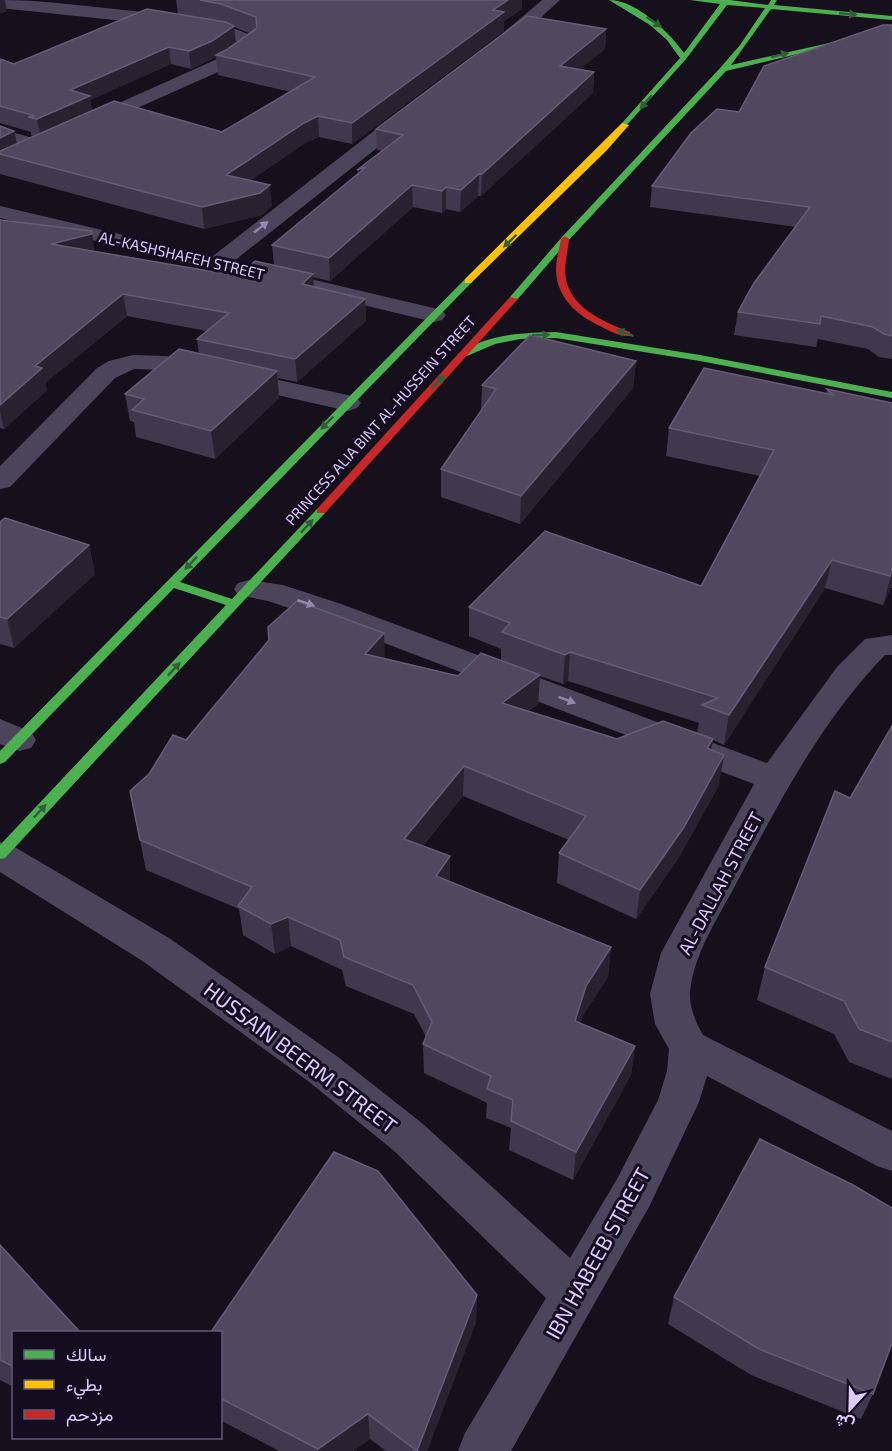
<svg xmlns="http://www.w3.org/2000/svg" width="892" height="1451" font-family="'Exo 2',Vazirmatn,sans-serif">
<rect width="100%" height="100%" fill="#15101b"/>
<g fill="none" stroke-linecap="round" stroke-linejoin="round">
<g fill="#4b455c" fill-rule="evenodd">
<path d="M0 0C38 0 77 5 115 9 161 14 213 17 255 37L257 45 227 68 88 130 81 128 79 124 81 120 215 60 240 43 228 37 172 26 0 8Z"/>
<path d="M542 0H560L506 49H494L492 45 494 41Z"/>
<path d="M413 104 420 106 422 110 420 114 234 261 442 310 446 315 442 320 434 322 0 218V206L213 256 406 106Z"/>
<path d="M0 129 48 142 51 146 48 150 41 152 0 141Z"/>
<path d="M133 355 166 356 348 395 357 398 361 403 357 408 348 411 166 370 134 369 115 378 10 487 0 489V466L97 368 109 361Z"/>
<path d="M249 580 283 585 341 604 767 763 837 667 865 639 892 635V655H885C821 721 778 804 736 884 718 918 694 953 690 992 689 1007 696 1023 703 1035L892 1131V1171L877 1166 707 1076 699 1102 649 1207 511 1451H458L465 1433 546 1298 393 1150 308 1081 141 960 0 872V842L13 846 169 938 338 1057 423 1124 570 1258 617 1179 658 1100 667 1071 669 1049 655 1024 650 994 661 953 754 784 319 618 268 601 238 595 234 589 238 583Z"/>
<path d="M0 719 31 732 36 740 31 748 19 751 0 744Z"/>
</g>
<g fill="#4caf50" fill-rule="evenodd">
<path d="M609 0C636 0 669 32 684 53L720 4 690 0H730L768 5 771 0H777L774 5 892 16V20L771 9 731 65 874 33 877 35 726 71 568 241 516 301H510V297L562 237 721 67 740 45 765 8 727 5 686 59 625 127 621 125 622 123 680 58 667 40 650 25Z"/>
<path d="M465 279 473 281 180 582 232 599 317 509H325V513L5 858 0 859V845L226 605 174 588 5 762 0 764V751Z"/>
<path d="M556 332 700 355 892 392V398L700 361 556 338 520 339 495 344 467 356 462 353C486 333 526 333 556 332Z"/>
</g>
<path fill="#ffc107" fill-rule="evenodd" d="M622 123 629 125 607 150 471 283H465V279Z"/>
<g fill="#c62828" fill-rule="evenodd">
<path d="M565 236 569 239C568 250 565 261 565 272 567 307 602 321 630 332V336C621 337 609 331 600 326 578 316 557 298 556 271 556 260 559 250 561 239Z"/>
<path d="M510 297 518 299 325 513H317V509Z"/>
</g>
</g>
<g fill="#40384c" fill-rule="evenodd">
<path d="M176 0H522V9L504 21V31L352 144 319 137 305 143 251 180 272 206 262 215 204 229 0 174V126L14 131 17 143 34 136 31 135V132L0 123V59L14 64 195 17 178 14ZM234 27 249 33 223 52ZM216 57 218 75 291 92 222 132 92 110 90 100 171 64 191 69Z"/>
<path d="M892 25V359L879 357 868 349 818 339 816 347 734 335 738 312 796 227 650 207 652 186 739 112Z"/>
<path d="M606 29 605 49 579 69 594 72 593 93 481 196H478L460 212 446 209 442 213 413 207 330 281 313 277 314 287 365 299 366 321 297 382 278 378 279 398 215 459 136 437 134 422 130 421 125 394 199 354 197 339 207 331 127 316 45 383 47 390 4 429 0 428V220L95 251 238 276 274 265 272 245 357 175 382 151 377 150 376 129Z"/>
<path d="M636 361 633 388 520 524 441 497V469L481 411 482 385Z"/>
<path d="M827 389 892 403V588H891L883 605 825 588 724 745 713 740 711 750 719 785 679 857 636 919 557 883 559 853 569 840 463 796 423 846 450 856V882L611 947 608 977 583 1015 580 1024 635 1046 631 1075 573 1180 509 1150 511 1128 486 1118 487 1103 424 1073 423 1044 426 1037 414 1014 346 986 342 970 291 946 275 954 243 935 239 909 146 870 130 791 186 740 385 658 458 676 501 660V649L469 636V607L701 586 760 476 666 456 669 428 826 393ZM540 676 563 684 568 681 699 723 697 733 617 739 528 711 538 704Z"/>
<path d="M0 522 89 545 95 574 14 648 0 644Z"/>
<path d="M892 726V1079L849 1062 834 1034 757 1000 765 967 850 798Z"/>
<path d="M0 1245 80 1332H14V1387L0 1380Z"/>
<path d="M477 1295 476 1322 427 1451H386L370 1439 353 1451H279L220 1420V1332Z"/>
<path d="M674 1297 873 1394 861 1419 751 1375 668 1324Z"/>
</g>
<g fill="#282130">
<path d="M0 0H5L7 11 0 14Z"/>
<path d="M508 0H522V9L504 21V31L352 144V123L493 10Z"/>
<path d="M234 26 236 43 218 56 216 55V57L214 58 191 69 189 51Z"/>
<path d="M606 29 605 49 559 86 560 66Z"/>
<path d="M169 47 171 64 90 100 92 114 41 138 37 119 70 90Z"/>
<path d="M594 72 593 93 481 196 482 174Z"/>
<path d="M318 116 319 137 305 143 228 196 226 175 304 123Z"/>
<path d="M14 131 18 148 0 154V138Z"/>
<path d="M366 167 358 191 357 170Z"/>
<path d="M479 174 478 196 460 212 461 190Z"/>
<path d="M270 185 272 206 262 215 204 229 202 207Z"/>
<path d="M412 185 413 207 330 281 329 258Z"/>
<path d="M446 187V209L442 213V191Z"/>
<path d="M92 231 95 255 51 244Z"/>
<path d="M313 274 314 296 302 284Z"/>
<path d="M123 294 127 316 45 383 47 390 4 429 0 412V405L35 366Z"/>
<path d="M365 299 366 321 297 382 295 359Z"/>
<path d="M636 361 633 388 520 524 521 496Z"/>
<path d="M277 371 279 398 215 459 211 431Z"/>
<path d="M89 545 95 574 14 648 7 619Z"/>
<path d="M832 560 825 588 724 745 729 715Z"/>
<path d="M892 572V583L891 588 883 605Z"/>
<path d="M384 633 385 662 365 654Z"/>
<path d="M570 652 568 681 563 684 565 655Z"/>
<path d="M540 675 538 704 501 733 502 703Z"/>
<path d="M713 739 708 769 707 748Z"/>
<path d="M724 755 719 785 679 857 636 919 640 890Z"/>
<path d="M464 766 463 796 405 868 404 839Z"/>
<path d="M450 856V885L436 876Z"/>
<path d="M288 917 291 946 275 954 271 924Z"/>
<path d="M611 947 608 977 583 1015 572 1051 575 1021 586 986Z"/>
<path d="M635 1046 631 1075 573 1180 576 1152Z"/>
<path d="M477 1295 476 1322 427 1451H417Z"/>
<path d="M368 1414 370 1439 353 1451H318V1449Z"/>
</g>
<g fill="#51485f" stroke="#675c78" stroke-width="1.5">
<path d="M200 0H508L493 10 504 12 352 123 318 116 304 123 226 175 270 185 260 193 202 207 0 154V151L114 101 222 132 315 77 216 55 226 50 257 28 256 17 221 4Z"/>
<path d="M147 9 226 22 234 26 212 41 189 51 169 47 70 90 90 96 37 119 28 117 35 116 0 106V59L14 64Z"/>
<path d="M527 16 606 29 560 66 594 72 482 174H479L461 190 446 187 442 191 412 185 329 258 272 245 366 167 357 170 403 135 376 129Z"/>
<path d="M883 25H892V336L884 334 873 327 821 316 820 324 738 312 754 283 810 207 652 186 691 133 717 109 739 112 764 66Z"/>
<path d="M0 126 14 131 0 138Z"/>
<path d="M0 220 92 231V234L51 244 238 276 255 261 313 274 302 284 365 299 295 359 197 339 229 313 123 294 35 366 42 368 0 405Z"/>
<path d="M530 335 636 361 521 496 441 469 496 389 482 385Z"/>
<path d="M179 349 277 371 211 431 132 410 144 399 125 394Z"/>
<path d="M704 368 833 395 827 389 892 403V572L890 576 832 560 729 715 702 705 718 698 570 652 565 655 502 632 510 623 469 607 545 531 701 586 774 450 669 428Z"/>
<path d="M5 518 89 545 7 619 0 617V522Z"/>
<path d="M297 601 384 633 365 654 458 676 481 653 540 675 502 703 617 739 663 721 713 739 707 748 724 755 684 827 640 890 559 853 586 816 464 766 404 839 450 856 436 876 611 947 586 986 575 1021 635 1046 576 1152 511 1121 513 1100 487 1089 491 1076 423 1044 432 1022 413 985 344 957 340 940 288 917 271 924 238 906 252 887 140 840 130 791 149 774 173 735 186 740 269 640 268 627Z"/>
<path d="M892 726V1042L859 1029 844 1001 765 967 835 791 850 798Z"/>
<path d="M760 1139 853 1185 892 1208V1343L873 1394 759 1349 674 1297Z"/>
<path d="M334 1152 378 1171 477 1295 417 1451 368 1414 318 1449 220 1398V1332H211Z"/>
<path d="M0 1245 80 1332H14V1367L0 1360Z"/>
</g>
<defs><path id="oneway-solid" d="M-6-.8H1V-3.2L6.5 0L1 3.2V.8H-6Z" transform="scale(1.5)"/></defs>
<g fill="#305e38">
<use href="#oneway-solid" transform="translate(848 14) rotate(5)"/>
<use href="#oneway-solid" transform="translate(654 22) rotate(34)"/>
<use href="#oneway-solid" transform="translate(780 55) rotate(-14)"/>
<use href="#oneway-solid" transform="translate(646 102) rotate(131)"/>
<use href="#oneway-solid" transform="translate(510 241) rotate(136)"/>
<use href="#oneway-solid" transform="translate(625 333) rotate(-161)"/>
<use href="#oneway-solid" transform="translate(541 335) rotate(-1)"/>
<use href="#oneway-solid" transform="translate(438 382) rotate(-47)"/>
<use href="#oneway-solid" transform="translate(327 423) rotate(134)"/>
<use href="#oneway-solid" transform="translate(307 526) rotate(-47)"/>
<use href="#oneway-solid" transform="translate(191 563) rotate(134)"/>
<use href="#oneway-solid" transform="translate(174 669) rotate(-47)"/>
<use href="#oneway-solid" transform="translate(40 811) rotate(-47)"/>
</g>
<g fill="#9488ae">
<use href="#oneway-solid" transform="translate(261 227) rotate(-38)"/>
<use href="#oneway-solid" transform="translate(306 603) rotate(19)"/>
<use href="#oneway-solid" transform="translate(567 700) rotate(21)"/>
</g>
<g text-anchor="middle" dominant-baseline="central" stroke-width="6" stroke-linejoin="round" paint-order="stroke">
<g font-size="15" fill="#decaff" stroke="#140c1f">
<text transform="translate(182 255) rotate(13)">AL-KASHSHAFEH STREET</text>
<text transform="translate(380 420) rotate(-48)">PRINCESS ALIA BINT AL-HUSSEIN STREET</text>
</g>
<g font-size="18" fill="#decaff" stroke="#140c1f">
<text transform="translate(720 883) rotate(-62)">AL-DALLAH STREET</text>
</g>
<g font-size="21" fill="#decaff" stroke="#140c1f">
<text transform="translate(301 1057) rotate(37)">HUSSAIN BEERM STREET</text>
<text transform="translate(597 1253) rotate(-61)">IBN HABEEB STREET</text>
</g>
</g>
<rect x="12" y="1331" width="210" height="108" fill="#140c1f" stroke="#655879" stroke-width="1.5"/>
<rect x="24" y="1350" width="30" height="9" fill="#4caf50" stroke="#655879" stroke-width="1.5"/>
<text x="66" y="1361" font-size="18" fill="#decaff">سالك</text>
<rect x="24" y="1380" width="30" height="9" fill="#ffc107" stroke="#655879" stroke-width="1.5"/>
<text x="66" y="1391" font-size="18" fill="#decaff">بطيء</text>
<rect x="24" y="1410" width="30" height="9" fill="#c62828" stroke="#655879" stroke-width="1.5"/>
<text x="66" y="1421" font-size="18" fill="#decaff">مزدحم</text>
<g transform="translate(850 1409) rotate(202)" stroke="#140c1f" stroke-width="4.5" paint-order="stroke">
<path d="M0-4.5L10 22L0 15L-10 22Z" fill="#decaff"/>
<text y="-9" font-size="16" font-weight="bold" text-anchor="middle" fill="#decaff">ش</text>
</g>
</svg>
